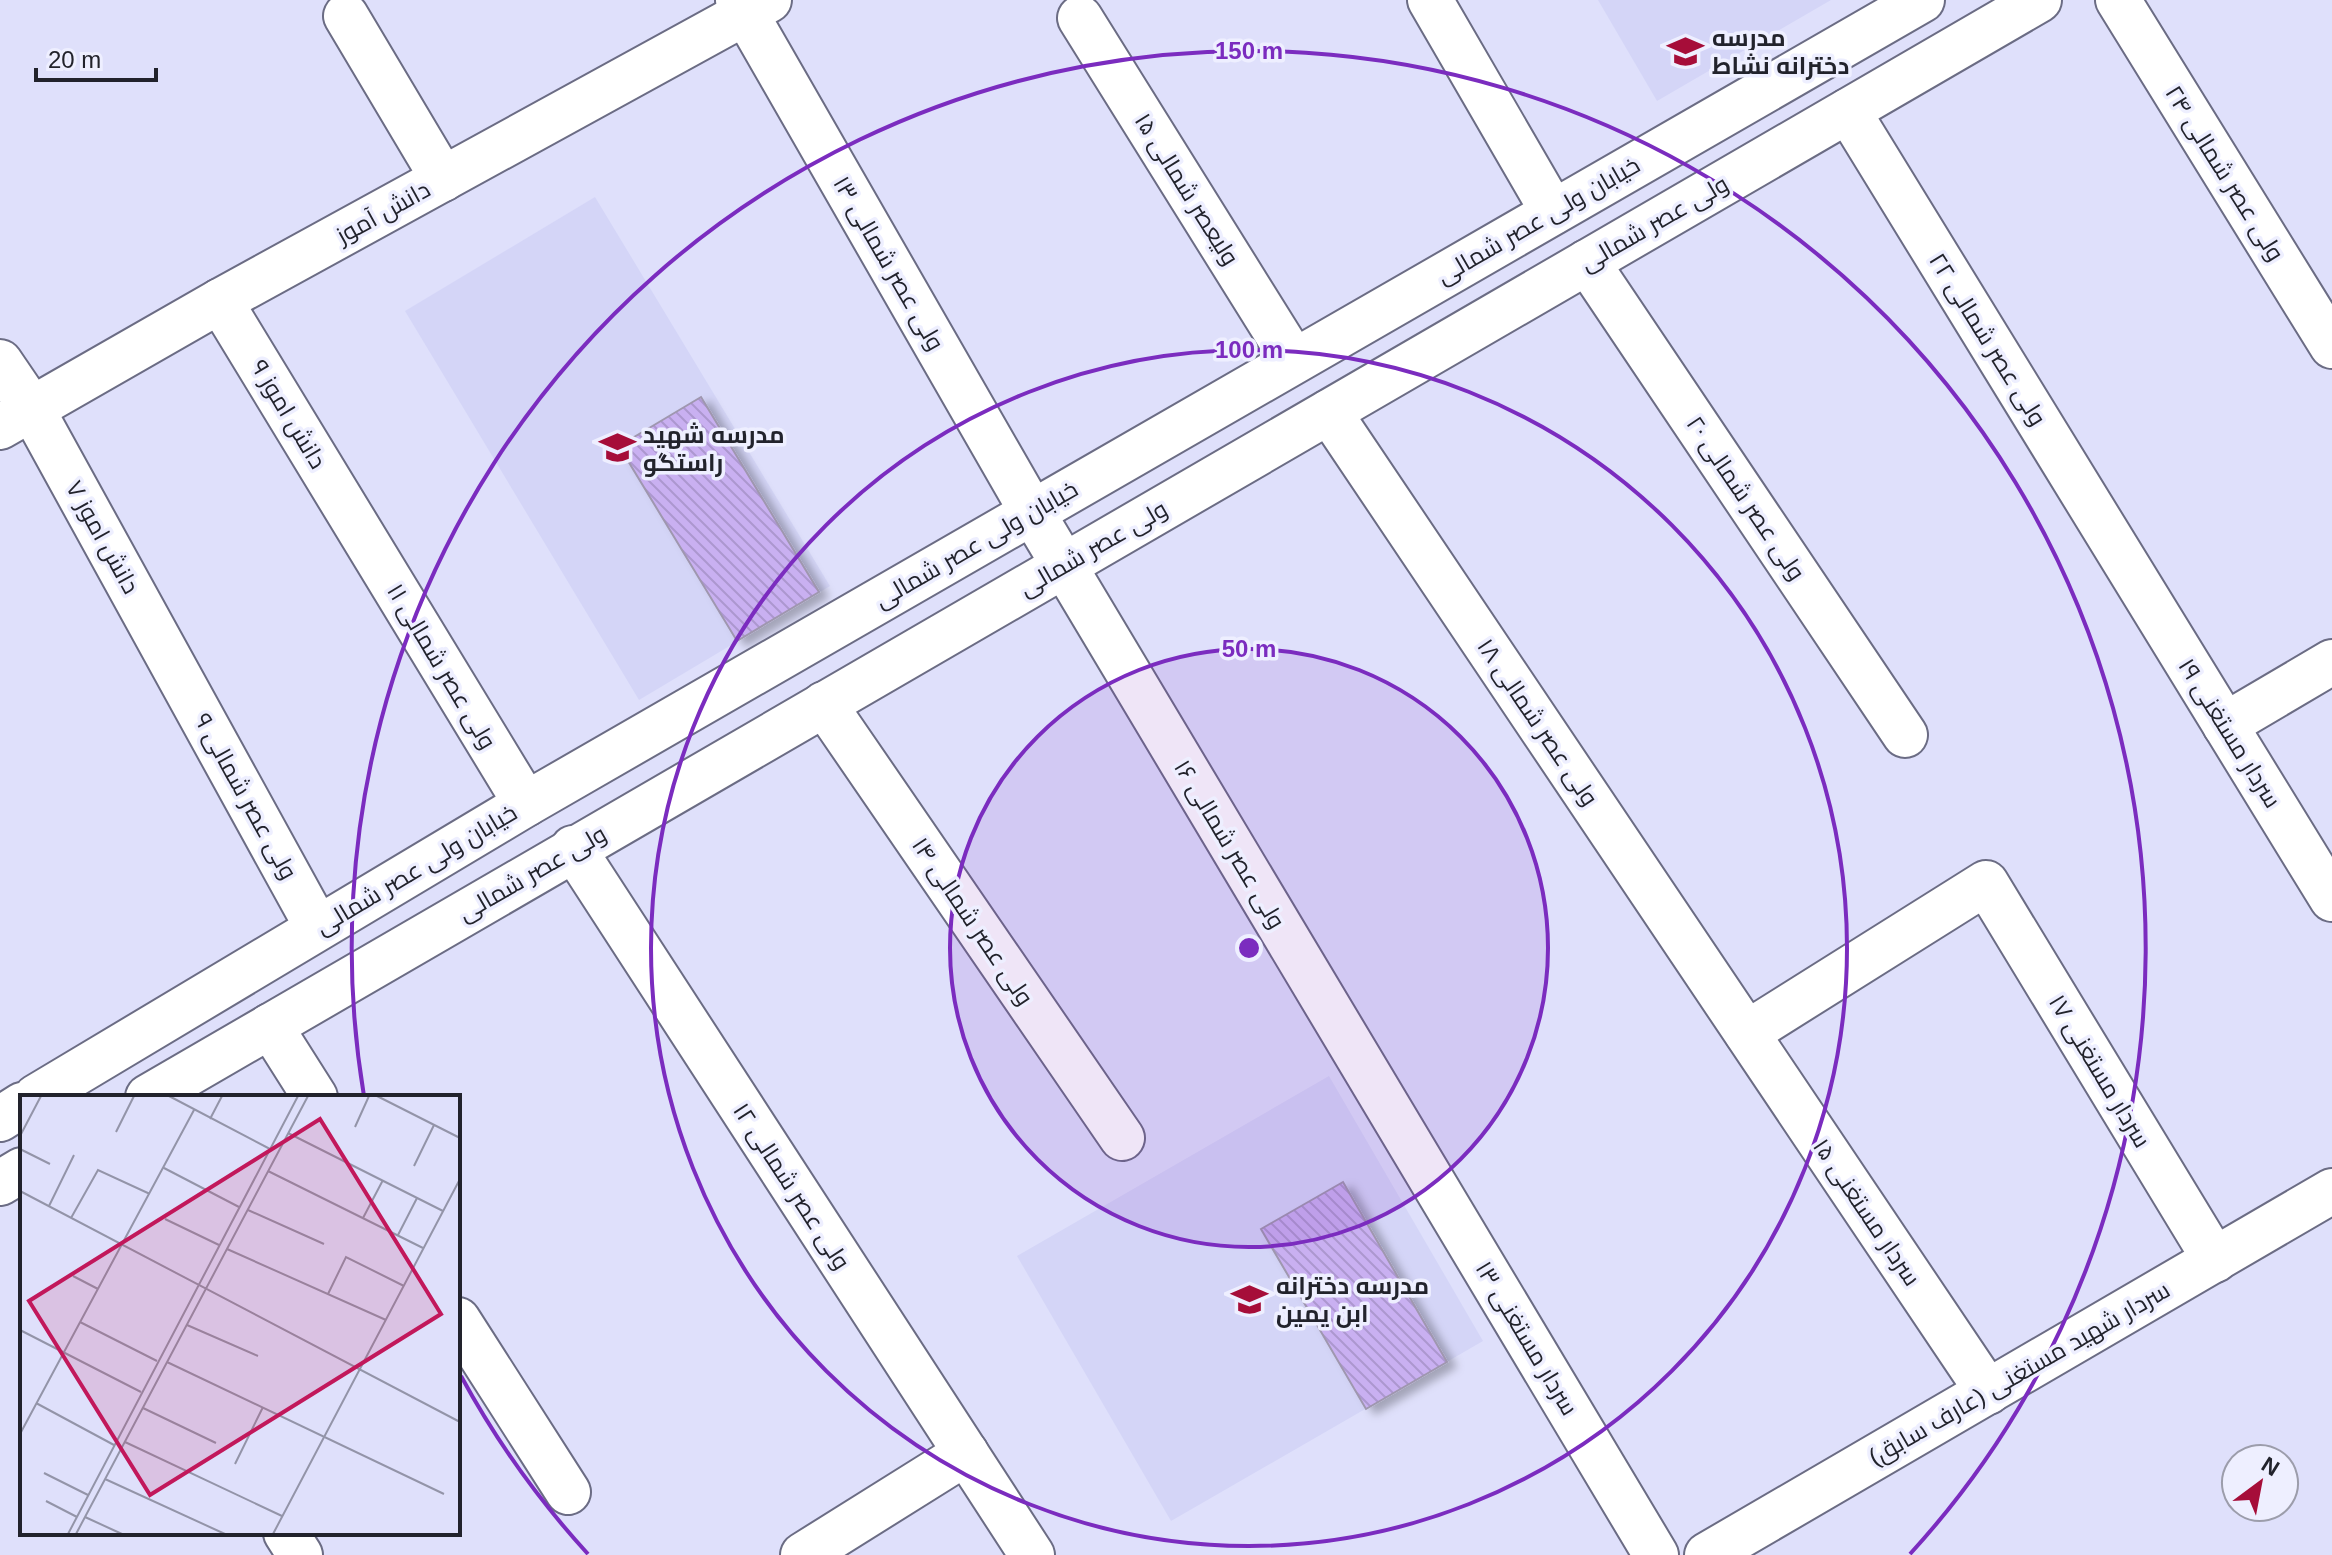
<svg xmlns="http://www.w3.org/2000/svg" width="2332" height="1555" font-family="Helvetica,Cairo,sans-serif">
<defs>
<pattern id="building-back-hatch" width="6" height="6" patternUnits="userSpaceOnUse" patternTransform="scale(2)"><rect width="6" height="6" fill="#c9b0f1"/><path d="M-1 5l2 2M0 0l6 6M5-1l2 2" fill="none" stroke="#ac97cf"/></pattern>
<filter id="shadow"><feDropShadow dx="9" dy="5" stdDeviation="4" flood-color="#0004"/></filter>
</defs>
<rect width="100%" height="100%" fill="#dfe0fb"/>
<g fill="#d4d5f7">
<path d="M1598 0H1831L1657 101Z"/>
<path d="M595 197 830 586 639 700 405 311Z"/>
<path d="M1329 1076 1483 1341 1171 1521 1017 1256Z"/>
</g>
<g fill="url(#building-back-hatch)" stroke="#9f97af" stroke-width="2" filter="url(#shadow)">
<path d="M701 397 819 592 737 641 619 446Z"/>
<path d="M1343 1182 1447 1362 1366 1409 1261 1229Z"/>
</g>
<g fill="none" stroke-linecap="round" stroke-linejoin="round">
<defs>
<g id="minor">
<path d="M738 0 1032 512 1656 1555"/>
<path d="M1430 0 1553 212"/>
<path d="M2118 0 2332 346"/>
<path d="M346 16 443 179"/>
<path d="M1080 18 1294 361"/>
<path d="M1848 111 2332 899"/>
<path d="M1587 262 1905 735"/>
<path d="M220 301 526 804"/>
<path d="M0 362 32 409 317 927"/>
<path d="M1329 412 1988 1392"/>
<path d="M0 427 220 301 769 0"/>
<path d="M824 704 1122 1138"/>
<path d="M2225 725 2332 662"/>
<path d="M573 848 1032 1555"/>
<path d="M270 1026 315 1097"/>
<path d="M1747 1033 1986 883 2215 1260"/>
<path d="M36 1097 526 804 1922 0"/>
<path d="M148 1097 2039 0"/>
<path d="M0 1119 22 1105"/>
<path d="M0 1183 22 1170"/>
<path d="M458 1320 568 1492"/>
<path d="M286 1533 300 1555"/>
<path d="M803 1555 966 1453"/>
<path d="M1707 1555 2332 1191"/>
</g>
</defs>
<use href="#minor" stroke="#6b6c84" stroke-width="48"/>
<use href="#minor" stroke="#fff" stroke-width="44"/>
</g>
<circle cx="1249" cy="948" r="299" fill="#7b2cbf" fill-opacity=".12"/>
<g fill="none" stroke="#7b2cbf" stroke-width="4">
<circle cx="1249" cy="948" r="299"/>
<circle cx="1249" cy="948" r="598"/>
<path d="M588 1554A897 897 0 0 1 461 1376M364 1096A897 897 0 1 1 1910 1554"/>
</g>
<defs>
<symbol id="school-bare" viewBox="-9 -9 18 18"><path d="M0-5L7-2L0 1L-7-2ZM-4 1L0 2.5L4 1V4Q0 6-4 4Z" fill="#a60d39" stroke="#eeefff" stroke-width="2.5" paint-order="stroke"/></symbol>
</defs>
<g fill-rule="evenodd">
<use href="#school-bare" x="1660" y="26" width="51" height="51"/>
<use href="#school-bare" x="592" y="422" width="51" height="51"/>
<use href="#school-bare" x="1224" y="1274" width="51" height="51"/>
</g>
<g text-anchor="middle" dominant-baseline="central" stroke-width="7" stroke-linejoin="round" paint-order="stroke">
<g font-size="24" font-weight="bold" fill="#22232c" stroke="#eeefff" text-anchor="start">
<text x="1712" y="37">مدرسه<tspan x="1712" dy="28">دخترانه نشاط</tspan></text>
<text x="643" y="434">مدرسه شهید<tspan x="643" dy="28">راستگو</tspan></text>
<text x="1276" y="1285">مدرسه دخترانه<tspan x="1276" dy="28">ابن یمین</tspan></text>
</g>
<g font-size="24" fill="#22232c" stroke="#eeefff">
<text transform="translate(2225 173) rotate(58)">ولی عصر شمالی ۲۴</text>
<text transform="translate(1187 189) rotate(58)">ولیعصر شمالی ۱۵</text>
<text transform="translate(383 212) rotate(-29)">دانش آموز</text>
<text transform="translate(1538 220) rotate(-30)">خیابان ولی عصر شمالی</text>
<text transform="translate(1654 223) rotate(-30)">ولی عصر شمالی</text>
<text transform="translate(889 263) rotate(60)">ولی عصر شمالی ۱۳</text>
<text transform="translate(1988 339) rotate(58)">ولی عصر شمالی ۲۲</text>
<text transform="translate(289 414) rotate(59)">دانش اموز ۹</text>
<text transform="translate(1746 498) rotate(56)">ولی عصر شمالی ۲۰</text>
<text transform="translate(103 537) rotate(61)">دانش اموز ۷</text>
<text transform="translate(976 544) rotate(-30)">خیابان ولی عصر شمالی</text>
<text transform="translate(1093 548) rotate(-30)">ولی عصر شمالی</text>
<text transform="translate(442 666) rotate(59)">ولی عصر شمالی ۱۱</text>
<text transform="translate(1538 722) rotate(56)">ولی عصر شمالی ۱۸</text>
<text transform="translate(2230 733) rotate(58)">سردار مستغنی ۱۹</text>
<text transform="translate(246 796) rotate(61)">ولی عصر شمالی ۹</text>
<text transform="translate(1230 844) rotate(59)">ولی عصر شمالی ۱۶</text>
<text transform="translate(416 869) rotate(-31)">خیابان ولی عصر شمالی</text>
<text transform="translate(532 873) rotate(-30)">ولی عصر شمالی</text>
<text transform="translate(973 921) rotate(56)">ولی عصر شمالی ۱۴</text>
<text transform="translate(2100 1071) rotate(59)">سردار مستغنی ۱۷</text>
<text transform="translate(792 1186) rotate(57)">ولی عصر شمالی ۱۲</text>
<text transform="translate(1867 1212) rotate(56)">سردار مستغنی ۱۵</text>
<text transform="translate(1527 1338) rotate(59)">سردار مستغنی ۱۳</text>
<text transform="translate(2019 1373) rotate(-30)">سردار شهید مستغنی (عارف سابق)</text>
</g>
</g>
<g transform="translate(20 1095)">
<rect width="440" height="440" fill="#dfe0fb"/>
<path fill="none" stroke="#9394a8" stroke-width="2" d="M149 1 250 54M357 1 440 43M190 24 202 1M335 32 349 1M96 37 114 1M268 38 423 116M0 41 21 1M0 54 30 69M394 71 414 30M144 73 219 112M248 76 403 153M0 96 440 327M29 111 54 60M228 115 304 149M51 123 78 75 130 99M343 123 363 85M145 124 199 150M378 140 397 103M207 154 366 225M53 181 78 194M308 199 326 162 384 191M60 227 137 266M167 230 238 261M0 235 121 297M147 267 424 399M16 308 94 350M123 313 196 348M0 339 174 15M105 347 262 421M215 369 243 312M24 378 68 400M85 384 205 439M26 406 57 422M65 422 102 439M48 439 278 1M56 439 288 1M253 439 440 84"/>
<path fill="#c2185b" fill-opacity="0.15" stroke="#c2185b" stroke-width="4" d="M300 24 421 219 130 400 9 206Z"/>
<rect width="440" height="440" fill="none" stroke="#22232c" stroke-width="4"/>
</g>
<circle cx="1249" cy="948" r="12" fill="#7b2cbf" stroke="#eeefff" stroke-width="4"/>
<g font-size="24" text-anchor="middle" font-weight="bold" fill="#7b2cbf" stroke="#eeefff" stroke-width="7" stroke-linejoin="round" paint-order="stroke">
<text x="1249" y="59">150 m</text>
<text x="1249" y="358">100 m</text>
<text x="1249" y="657">50 m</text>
</g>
<g transform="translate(2260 1483) rotate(32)"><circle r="38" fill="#eeefff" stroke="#9c9dab" stroke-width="2"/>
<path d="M0-6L14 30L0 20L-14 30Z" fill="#a60d39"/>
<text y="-12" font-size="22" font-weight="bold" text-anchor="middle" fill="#22232c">N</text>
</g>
<path d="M36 68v12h120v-12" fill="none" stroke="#22232c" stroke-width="4"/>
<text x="48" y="68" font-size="24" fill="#22232c" stroke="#eeefff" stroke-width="6" paint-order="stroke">20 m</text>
</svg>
